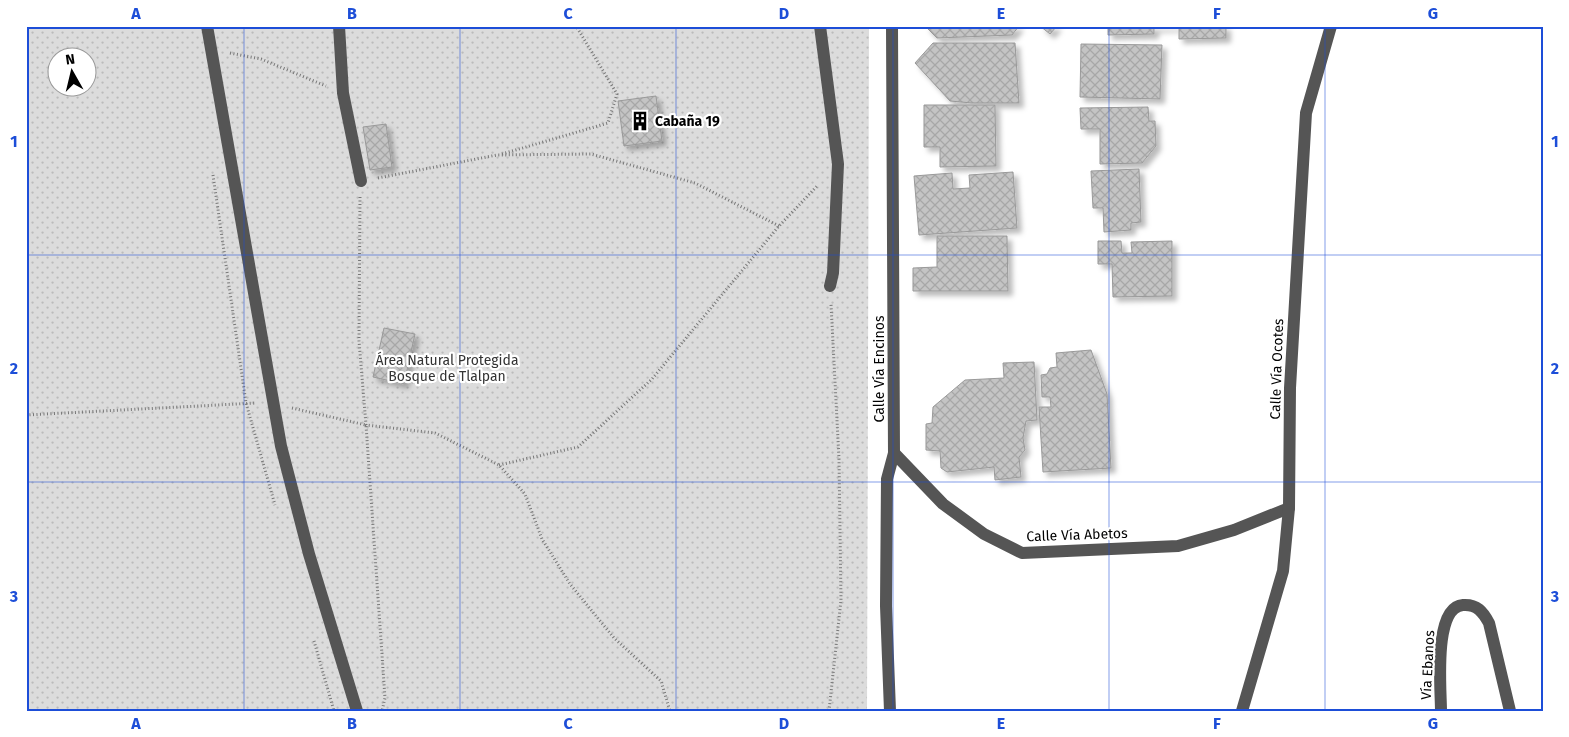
<svg xmlns="http://www.w3.org/2000/svg" width="1569" height="737" font-family="'Fira Sans',sans-serif">
<defs>
<pattern id="park-dots" width="8" height="8" patternUnits="userSpaceOnUse" patternTransform="scale(1.25)"><rect width="8" height="8" fill="#dcdcdc"/><path d="M2 2h.1M6 6h.1" fill="none" stroke="#bbb" stroke-width="1.8" stroke-linecap="round"/></pattern>
<pattern id="building-cross-hatch" width="8" height="8" patternUnits="userSpaceOnUse" patternTransform="scale(1.25)"><rect width="8" height="8" fill="#c4c4c4"/><path d="M0 0l8 8M0 8l8-8" fill="none" stroke="#a7a7a7"/></pattern>
<filter id="shadow"><feDropShadow dx="4.5" dy="4.5" stdDeviation="2.5" flood-color="#0004"/></filter>
</defs>
<rect width="100%" height="100%" fill="#fff"/>
<path fill="url(#park-dots)" fill-rule="evenodd" d="M26 26H869L867 711H26ZM58 58H88V88H58Z"/>
<g fill="url(#building-cross-hatch)" stroke="#999" filter="url(#shadow)">
<path d="M925 26H1019L1012 35 937 38Z"/>
<path d="M1040 26H1057L1050 34Z"/>
<path d="M1108 26H1226V38L1179 39V27L1154 28V34L1108 35Z"/>
<path d="M933 43H1015L1019 103H972L950 101 915 63Z"/>
<path d="M1081 44 1162 45 1160 99 1080 97Z"/>
<path d="M656 96 662 141 624 146 618 101Z"/>
<path d="M924 105H995L996 166 940 167V147H924Z"/>
<path d="M1148 107 1149 121H1155L1156 146 1142 163 1100 164V129H1081L1080 108Z"/>
<path d="M386 124 392 167 370 170 363 127Z"/>
<path d="M1139 169 1141 222 1131 223V230L1104 232 1103 208H1093L1091 171Z"/>
<path d="M1013 172 1017 228 919 235 914 176 952 173 953 189 970 188 969 175Z"/>
<path d="M937 236H1007L1008 291H913V268L937 267Z"/>
<path d="M1098 241H1121L1122 253H1132L1131 242 1172 241V296L1113 297 1112 264H1098Z"/>
<path d="M384 328 415 334 404 384 373 377Z"/>
<path d="M1091 350 1107 394 1111 468 1043 472 1039 407H1051L1050 397H1042L1041 375 1047 374 1050 368 1057 367 1056 353Z"/>
<path d="M1034 362 1037 420 1026 421 1023 438 1025 450 1019 457 1021 477 995 480 994 467 947 472 941 468 940 451 926 450V424L932 423 933 407 965 380 1004 378 1003 363Z"/>
</g>
<g fill="none" stroke-linecap="round" stroke-linejoin="round">
<g stroke="#777" stroke-width="3" stroke-dasharray="1 2.5" stroke-linecap="butt">
<path d="M230 53 261 59 326 86"/>
<path d="M502 154 608 123 617 94 576 26"/>
<path d="M213 175 246 403 275 505"/>
<path d="M378 178 497 155 591 154 695 183 779 226"/>
<path d="M360 197 359 341 366 425 435 433 499 465 525 494 542 539 570 584 614 638 661 681 670 711"/>
<path d="M292 408 366 425 385 698 382 711"/>
<path d="M26 415 256 403"/>
<path d="M499 465 578 447 652 379 779 226 818 185"/>
<path d="M314 641 334 711"/>
<path d="M829 711 841 600 839 459 831 304"/>
</g>
<g stroke="#555" stroke-width="12">
<path d="M207 26 281 446 309 554 357 711"/>
<path d="M339 26 343 93 361 181"/>
<path d="M820 26 838 164 833 273 830 286"/>
<path d="M894 453 943 504 984 534 1022 553 1178 546 1234 530 1289 508"/>
<path d="M890 711 886 606 887 479 894 453 892 26"/>
<path d="M1242 711 1283 571 1289 508 1290 388 1306 113 1331 26"/>
<path d="M1441 711C1441 689 1433 607 1463 605 1477 604 1483 612 1489 623L1510 711"/>
</g>
</g>
<path fill="none" stroke="#1d4ed8" stroke-width="1" stroke-opacity="0.55" d="M244 26V711M460 26V711M676 26V711M893 26V711M1109 26V711M1325 26V711M26 255H1543M26 482H1543"/>
<defs>
<symbol id="building-bare" viewBox="-9 -9 18 18"><path d="M-4-6H4V6H1V3H-1V6H-4ZM-2.5-4.3h1.7v1.8h-1.7ZM.8-4.3h1.7v1.8H.8ZM-2.5-1h1.7V.8h-1.7ZM.8-1h1.7V.8H.8Z" fill="#000" stroke="#fff" stroke-width="2.5" paint-order="stroke"/></symbol>
</defs>
<g fill-rule="evenodd">
<use href="#building-bare" x="626" y="107" width="28" height="28"/>
</g>
<g text-anchor="middle" dominant-baseline="central" stroke-width="4.5" stroke-linejoin="round" paint-order="stroke">
<g font-size="14" font-weight="bold" fill="#000" stroke="#fff" text-anchor="start">
<text x="655" y="121">Cabaña 19</text>
</g>
<g font-size="14" fill="#333" stroke="#fff">
<text x="447" y="360">Área Natural Protegida<tspan x="447" dy="16">Bosque de Tlalpan</tspan></text>
</g>
<g font-size="14" fill="#000" stroke="#fff">
<text transform="translate(879 369) rotate(-90)">Calle Vía Encinos</text>
<text transform="translate(1277 369) rotate(-88)">Calle Vía Ocotes</text>
<text transform="translate(1077 535) rotate(-2)">Calle Vía Abetos</text>
<text transform="translate(1428 665) rotate(-87)">Vía Ebanos</text>
</g>
</g>
<rect width="1569" height="737" fill="none" stroke="#ffffff" stroke-width="55"/>
<g transform="translate(72 72) rotate(352)"><circle r="24" fill="#ffffff" stroke="#999999"/>
<path d="M0-4L9 19L0 12L-9 19Z" fill="#000000"/>
<text y="-8" font-size="14" font-weight="bold" text-anchor="middle" fill="#000000">N</text>
</g>
<rect x="28" y="28" width="1514" height="682" fill="none" stroke="#1d4ed8" stroke-width="2"/>
<g font-size="16" text-anchor="middle" font-weight="bold" fill="#1d4ed8">
<text x="136" y="19">A</text>
<text x="352" y="19">B</text>
<text x="568" y="19">C</text>
<text x="784" y="19">D</text>
<text x="1001" y="19">E</text>
<text x="1217" y="19">F</text>
<text x="1433" y="19">G</text>
<text x="14" y="147">1</text>
<text x="1555" y="147">1</text>
<text x="14" y="374">2</text>
<text x="1555" y="374">2</text>
<text x="14" y="602">3</text>
<text x="1555" y="602">3</text>
<text x="136" y="729">A</text>
<text x="352" y="729">B</text>
<text x="568" y="729">C</text>
<text x="784" y="729">D</text>
<text x="1001" y="729">E</text>
<text x="1217" y="729">F</text>
<text x="1433" y="729">G</text>
</g>
</svg>
